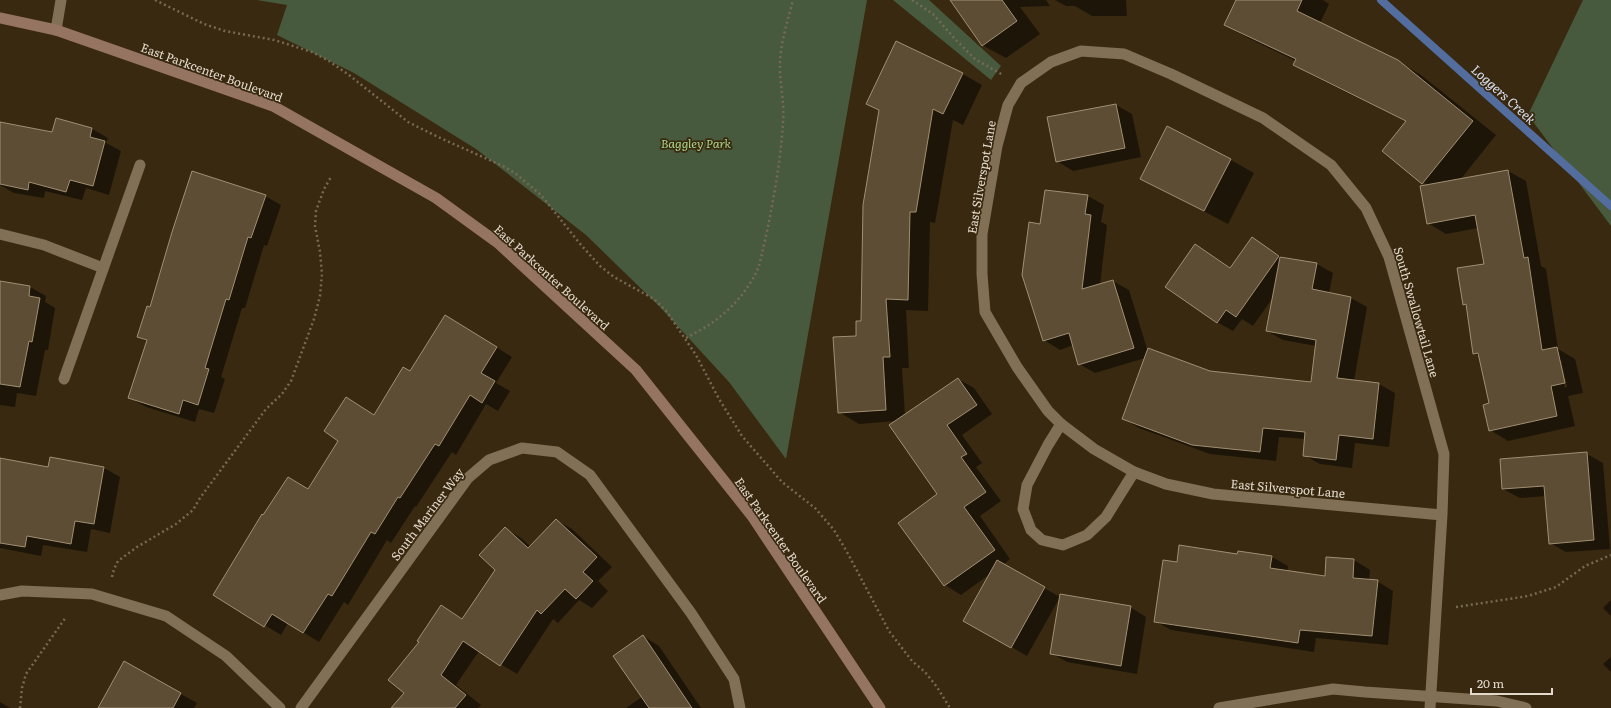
<svg xmlns="http://www.w3.org/2000/svg" width="1611" height="708" font-family="Literata,serif">
<rect width="100%" height="100%" fill="#382910"/>
<g fill="#485a3d">
<path d="M257 0H867L786 459 729 382 660 307 586 235 476 149 354 73 277 35 287 5Z"/>
<path d="M893 0H929L1001 66 991 80Z"/>
<path d="M1583 0H1611V226L1528 115Z"/>
</g>
<g fill="#0007" fill-rule="evenodd">
<path d="M951 0H1046L1050 6 1020 7 1040 34 1006 58 982 45Z"/>
<path d="M1055 0H1126L1127 16H1092L1075 6H1066Z"/>
<path d="M1237 0H1323L1329 4 1320 23 1397 61 1421 75 1496 135 1460 180 1508 171 1526 181 1541 266 1546 269 1558 349 1575 359 1583 393 1568 396 1575 426 1508 441 1490 430V404L1480 357 1474 353 1467 306 1463 304 1485 265 1478 228 1446 234 1428 223 1427 185 1383 151 1407 122 1317 78 1294 65 1296 61 1248 38 1225 25ZM1559 360H1561L1567 387 1565 388Z"/>
<path d="M897 42 963 74 982 85 963 125 953 120 935 223 930 222 928 311 906 310 909 368H902L905 415 958 379 974 388 992 414 962 435 982 463 976 467 1001 501 980 516 1010 559 1003 565 1060 597 1027 656 964 620 990 574 961 595 945 585 938 495 896 421 859 424 839 412 862 322Z"/>
<path d="M1116 105 1132 114 1141 157 1073 171 1057 161 1048 118Z"/>
<path d="M0 123 53 134 92 129 108 138 106 143 121 151 109 195 86 188 82 200 45 191 44 198 14 193 0 185Z"/>
<path d="M1231 160 1254 173 1228 224 1141 178Z"/>
<path d="M265 196 281 205 267 246 264 245 245 308H242L221 377 225 379 214 413 199 409 195 422 146 407 130 398 147 342 139 337 151 308Z"/>
<path d="M1088 196 1104 205 1101 222 1107 225 1100 285 1113 281 1129 290 1148 352 1210 372 1312 383 1316 346 1283 340 1267 331 1274 296 1253 326 1242 319 1233 331 1217 322 1196 245 1231 268 1252 238 1284 258 1317 264 1333 273 1329 293 1351 298 1367 307 1354 381 1379 384 1395 393 1389 447 1355 443 1352 468 1320 464 1304 455 1305 439 1279 437 1276 461 1210 454 1139 428 1123 419 1145 358 1095 373 1079 364 1073 345 1060 350 1044 340 1041 225Z"/>
<path d="M0 282 30 287 46 296 45 302 55 308 48 350H45L36 396 17 393 15 407 0 405Z"/>
<path d="M461 325 512 357 496 383 510 391 498 411 486 404 456 455 452 452 416 507 415 506 391 543 387 540 348 605 344 602 319 642 288 623 281 635 214 594 309 490 340 440 347 398 375 416 411 372Z"/>
<path d="M1587 454 1603 463 1610 549 1566 552 1550 543 1546 496 1520 498 1503 489 1501 460Z"/>
<path d="M0 464 49 468H104L120 477 110 533 91 529 87 552 43 545 41 556 0 548Z"/>
<path d="M556 520 572 529 612 567 598 581 608 591 592 608 579 600 558 623 553 619 517 674 479 651 456 685 481 705 478 708H393L406 693 421 642 442 606 463 619 496 570 505 528 521 538 531 547Z"/>
<path d="M1238 555 1272 557 1288 566 1287 572 1325 578 1327 558 1354 560 1370 570 1369 580 1377 581 1393 591 1388 645 1316 638 1314 652 1171 630 1155 621 1178 563Z"/>
<path d="M1611 600V616L1603 608Z"/>
<path d="M1130 607 1146 617 1137 674 1067 662 1051 653Z"/>
<path d="M643 636 659 646 701 708H626L642 697Z"/>
<path d="M1611 657V672L1603 664Z"/>
<path d="M124 662 197 703 194 708H99Z"/>
<path d="M0 702 10 708H0Z"/>
</g>
<g fill="none" stroke-linecap="round" stroke-linejoin="round">
<path stroke="#546d9f" stroke-width="8" d="M1381 0 1611 206"/>
</g>
<g fill="#5d4d34" stroke="#a08f73">
<path d="M950 0H1002L1017 21 982 46Z"/>
<path d="M1236 0H1302L1297 11 1398 60 1473 121 1422 184 1382 151 1406 121 1293 65 1296 59 1224 25Z"/>
<path d="M896 41 963 73 943 114 933 109 916 212H910L908 300 886 299 890 357H883L886 410 838 413 833 337 856 336V321H861L863 205 879 110 866 104Z"/>
<path d="M1116 104 1125 148 1056 162 1047 117Z"/>
<path d="M56 118 92 128 90 137 105 141 93 186 70 180 66 192 29 182 28 190 0 184V122L52 132Z"/>
<path d="M1167 126 1231 159 1204 211 1140 179Z"/>
<path d="M1508 170 1524 258 1528 257 1542 350 1557 347 1565 383 1551 386 1557 416 1489 431 1483 405 1489 403 1478 353 1473 354 1466 304 1463 305 1457 268 1484 264 1475 215 1427 224 1420 186Z"/>
<path d="M192 171 266 195 251 238 248 237 229 300 226 299 205 368 209 369 198 405 183 400 179 414 128 398 147 340 137 337 147 306 150 307 172 232Z"/>
<path d="M1045 190 1088 195 1085 214 1091 215 1082 289 1113 280 1134 348 1078 365 1069 333 1043 341 1022 275 1029 222 1040 224Z"/>
<path d="M1252 237 1279 256 1236 317 1226 310 1217 323 1165 287 1195 244 1230 268Z"/>
<path d="M1280 257 1317 263 1312 289 1351 297 1337 378 1379 383 1373 439 1339 435 1336 460 1303 456 1305 432 1263 428 1260 452 1192 445 1122 419 1148 348 1210 371 1311 382 1316 340 1266 331Z"/>
<path d="M0 281 30 286 29 296 40 298 32 342 29 341 20 387 0 384Z"/>
<path d="M445 315 497 347 481 373 495 381 482 403 470 395 439 446 435 444 400 498 398 497 375 534 371 532 332 596 328 594 303 633 272 614 264 627 213 595 262 514 263 515 288 477 308 489 338 441 324 431 346 397 374 415 403 367 410 371Z"/>
<path d="M958 378 977 405 947 425 967 454 961 457 986 492 964 507 995 550 944 586 898 523 937 494 889 425Z"/>
<path d="M1587 452 1594 540 1549 544 1544 486 1502 489 1500 459Z"/>
<path d="M50 457 104 467 94 524 75 521 71 544 27 536 25 547 0 543V458L48 467Z"/>
<path d="M556 519 597 557 583 572 593 581 576 599 565 589 541 614 537 610 500 666 463 641 441 675 466 695 455 708H391L404 693 388 680 419 642 417 641 441 605 462 619 495 570 479 555 505 527 528 548Z"/>
<path d="M1179 545 1237 554 1238 551 1272 556 1270 568 1325 576 1326 557 1354 559 1353 578 1378 580 1372 636 1300 630 1298 643 1154 622 1163 560 1177 562Z"/>
<path d="M997 560 1045 587 1011 648 963 621Z"/>
<path d="M1060 594 1131 606 1121 666 1050 654Z"/>
<path d="M643 635 692 708H649L613 656Z"/>
<path d="M124 661 181 693 173 708H98Z"/>
</g>
<g fill="none" stroke-linecap="round" stroke-linejoin="round">
<g stroke="#776a55" stroke-width="2.5" stroke-dasharray="2 3" stroke-linecap="butt">
<path d="M155 0 204 24 225 31 274 40 312 52 329 61 349 75 408 122 438 137 503 166 516 174 541 195 581 245 600 266 614 277 654 299 667 312 696 355 719 399 742 436 782 482 815 508 834 530 847 552 889 631 912 661 925 672 937 687 950 708"/>
<path d="M912 0 933 14 955 39 975 59 1003 75"/>
<path d="M686 338C695 333 705 328 713 322 733 308 750 288 759 266 770 221 780 169 783 123 785 102 779 82 780 62 781 41 788 20 793 0"/>
<path d="M112 577 114 569 118 561 137 547 176 524 193 510 200 498 266 409 282 394 291 381 314 319 320 296 322 274 320 252 315 226 316 211 324 189 331 177"/>
<path d="M1456 607 1528 596 1556 587 1585 566 1611 555"/>
<path d="M20 708 22 688 26 674 66 617"/>
</g>
<g stroke="#817056" stroke-width="11">
<path d="M56 30 61 0"/>
<path d="M0 234 44 245 103 268"/>
<path d="M64 379 140 165"/>
<path d="M1061 424 1048 445 1027 485 1023 509 1031 530 1042 540 1063 545 1087 535 1106 517 1134 472"/>
<path d="M0 595 22 591 92 594 166 616 226 656 280 708"/>
<path d="M301 708 468 478 489 460 522 448 557 452 590 475 691 613 734 679 740 708"/>
<path d="M1219 708 1333 689 1365 692 1497 701 1526 708"/>
<path d="M1430 708 1442 515 1444 454 1389 257 1366 208 1331 165 1263 118 1171 74 1124 54 1081 51 1051 62 1021 83 1008 105 997 146 982 234V274L985 312 1017 367 1048 411 1061 424 1094 449 1134 472 1166 484 1213 494 1442 515"/>
</g>
<path stroke="#967462" stroke-width="11" d="M0 18 56 30 273 106 436 198 498 243 636 370 752 516 880 708"/>
</g>
<g text-anchor="middle" dominant-baseline="central" stroke-width="3.5" stroke-linejoin="round" paint-order="stroke">
<g font-size="12" fill="#e4dacc" stroke="#382910">
<text transform="translate(212 72) rotate(20)">East Parkcenter Boulevard</text>
<text transform="translate(981 177) rotate(-80)">East Silverspot Lane</text>
<text transform="translate(552 277) rotate(42)">East Parkcenter Boulevard</text>
<text transform="translate(1417 312) rotate(74)">South Swallowtail Lane</text>
<text transform="translate(1288 488) rotate(5)">East Silverspot Lane</text>
<text transform="translate(427 514) rotate(-53)">South Mariner Way</text>
<text transform="translate(781 540) rotate(55)">East Parkcenter Boulevard</text>
</g>
<g font-size="12" font-style="italic" fill="#a8d689" stroke="#382910">
<text x="696" y="143">Baggley Park</text>
</g>
<g font-size="13" font-style="italic" fill="#dae3f2" stroke="#382910">
<text transform="translate(1504 94) rotate(42)">Loggers Creek</text>
</g>
</g>
<path d="M1471 688v6h81v-6" fill="none" stroke="#e4dacc" stroke-width="2"/>
<text x="1477" y="688" font-size="12" fill="#e4dacc" stroke="#382910" stroke-width="3" paint-order="stroke">20 m</text>
</svg>
